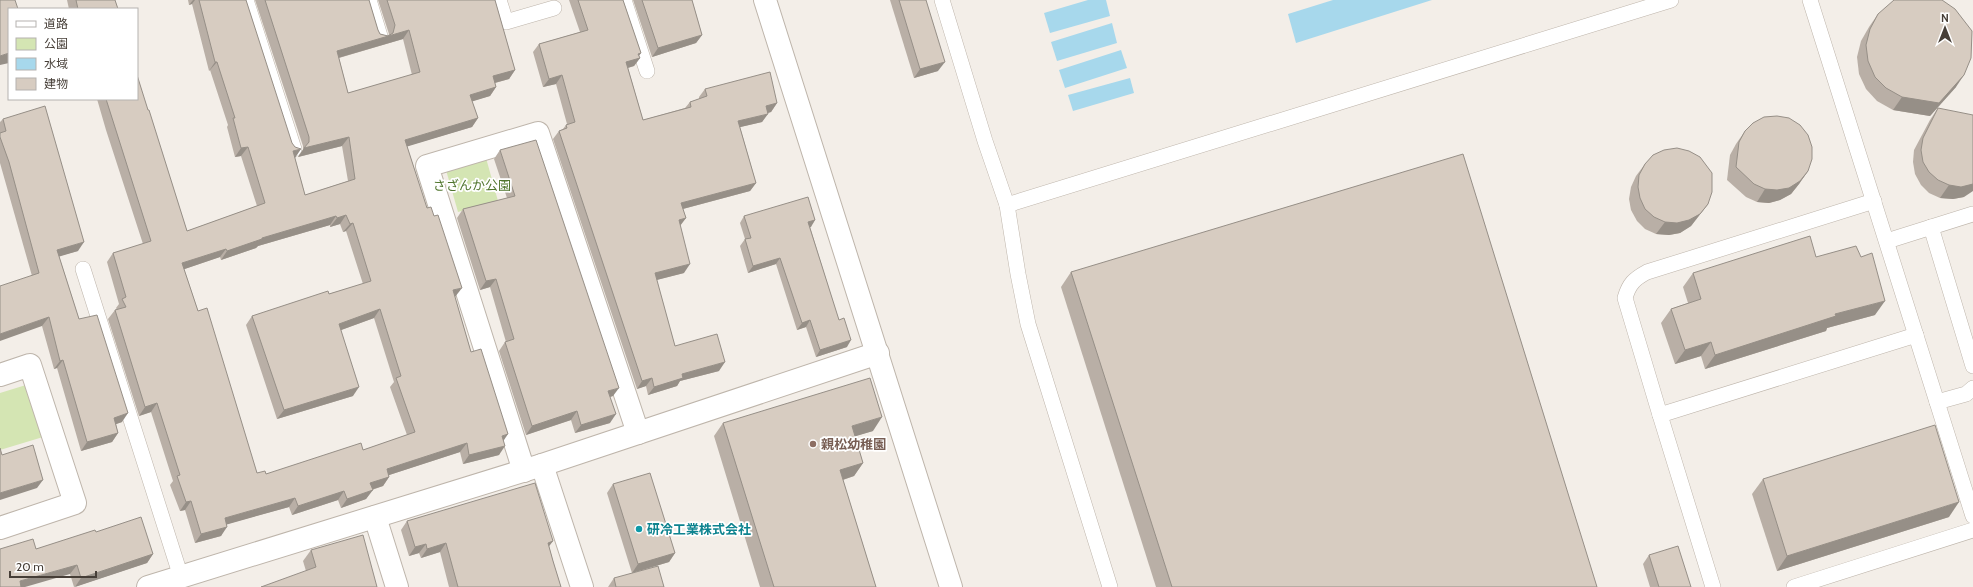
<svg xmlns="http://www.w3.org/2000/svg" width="1973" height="587" font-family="Cabin,'Noto Sans JP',sans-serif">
<rect width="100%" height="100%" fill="#f3eee8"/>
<g fill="#d4e5b3">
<path d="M486 158 498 201 458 212 446 170Z"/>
<path d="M26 385 43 437 0 450V393Z"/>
</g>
<g fill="#a7d8ec">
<path d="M1088 0H1106L1110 16 1050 33 1044 13Z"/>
<path d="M1333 0H1432L1296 43 1288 14Z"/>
<path d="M1112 23 1117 43 1057 61 1051 42Z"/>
<path d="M1121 50 1127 68 1065 88 1059 70Z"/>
<path d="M1130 78 1134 93 1073 111 1068 95Z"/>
</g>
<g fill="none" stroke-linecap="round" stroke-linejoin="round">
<defs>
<g id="service">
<path d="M246 0 294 149"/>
<path d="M369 0 380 36"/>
<path d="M499 0 506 22 554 8"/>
<path d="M624 0 647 71"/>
<path d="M942 0 985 141 1007 205 1671 0"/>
<path d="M1810 0 1973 516"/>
<path d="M1007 205 1018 274 1028 324 1110 587"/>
<path d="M1931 227 1973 366"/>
<path d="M1887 241 1973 214"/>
<path d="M83 269 181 577"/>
<path d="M1937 402 1966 394 1973 388"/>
<path d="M1660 415 1625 298C1629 284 1634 279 1647 272L1874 201"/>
<path d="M1713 587 1660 415 1916 335"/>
<path d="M1794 587 1973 530"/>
</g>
<g id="minor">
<path d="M765 0 951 587"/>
<path d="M0 375 30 365 75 503 0 528"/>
<path d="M542 465 582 587"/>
<path d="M524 471 427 166 538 133 638 433"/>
<path d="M375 517 397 587"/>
<path d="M148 587 542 465 878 353"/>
</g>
</defs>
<use href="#service" stroke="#beb5ab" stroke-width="16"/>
<use href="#minor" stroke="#beb5ab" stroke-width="24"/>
<use href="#service" stroke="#fff" stroke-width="15"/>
<use href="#minor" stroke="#fff" stroke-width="22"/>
</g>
<g fill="#b9afa6" fill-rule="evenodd">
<path d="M67 0H115L118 9H69Z"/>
<path d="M188 0H246L295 158 305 195 348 181 342 146 298 157 303 150V146L255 0H369L378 30 380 34 388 36 389 34 378 0H495L515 70 509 79 495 83 496 87 490 96 472 101 478 118 472 127 407 146 455 297 471 352 503 441 499 455 463 464 460 452 389 475V477L383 486 372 490 366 499 341 508 338 500 292 515 289 507 227 524 221 536 195 543 185 510 180 511 170 485 173 481 151 412 139 416 108 319 115 310H117L116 308 119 304 107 262 113 253 143 244 106 130 97 99H137L148 110 187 231 257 206 241 156 235 157 227 127 228 125 210 70 209 71 192 4 189 5ZM403 39 412 75 348 93 339 58ZM340 224 343 232 346 231 363 284 252 316 246 325 277 419 353 396 341 330 374 318 394 382 390 387 407 435 363 450 266 474 257 473 198 311 184 269 220 257 221 260 256 248 258 246 330 225V227Z"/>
<path d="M569 0H623L641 53 639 56 640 58 634 66 628 68 643 120 685 108 690 102 699 99V97L705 89 777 103 771 112 768 113 762 122 740 127 756 183 750 191 683 209 686 218 680 225 684 273 656 280 675 346 719 371 680 381 677 386 648 395 646 386 637 389 553 139 559 131 563 129 566 125 567 124 556 84 543 87 533 52 539 44 580 32Z"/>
<path d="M633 0H692L702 35 696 43 652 57Z"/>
<path d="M890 0H926L938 71 914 78Z"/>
<path d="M1878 14 1956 87 1930 116 1893 110 1877 101 1866 89 1859 74 1857 57 1861 41 1869 27Z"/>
<path d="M1938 108 1964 197 1953 199 1940 198 1929 193 1921 185 1915 174 1913 162 1914 150 1930 120Z"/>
<path d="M3 119 78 251 59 256 79 319 122 422 116 424 118 433 112 442 81 451 57 368 54 369 42 326 32 276 0 163V122Z"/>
<path d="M1745 131 1808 171 1799 184 1791 194 1780 200 1769 203 1757 202 1746 197 1727 180 1730 155 1736 144Z"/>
<path d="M500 150 613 396 610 397V423L575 433 571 420 526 435 499 351 505 342H506L490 287 480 290 457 218 463 209 507 198 494 159Z"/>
<path d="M1645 164 1708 204 1691 226 1680 233 1669 235 1656 234 1645 229 1637 221 1631 210 1629 199 1631 187 1636 176Z"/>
<path d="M744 216 815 220 810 227 847 347 816 357 806 327 797 330 776 264 748 273 740 246 745 239 740 223Z"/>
<path d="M1816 257 1875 315 1827 328 1826 331 1705 369 1701 356 1675 364 1661 323 1671 309 1688 303 1683 287 1693 273Z"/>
<path d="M1071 272 1597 587H1156L1061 287Z"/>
<path d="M723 423 873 431 855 436 863 463 854 476 843 480 876 587H760L714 436Z"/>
<path d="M1763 479 1949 517 1777 571 1752 494Z"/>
<path d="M613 484 675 553 669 562 632 573 607 493Z"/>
<path d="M407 521 553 541 549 546 553 561 561 587H449L440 552 421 558 419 553 409 556 401 530Z"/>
<path d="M96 532 153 554 147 563 74 587 70 574 36 549Z"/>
<path d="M311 550 377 587 306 571 303 561Z"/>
<path d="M1649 555 1691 587H1650L1643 564Z"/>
<path d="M614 578 664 587H608Z"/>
</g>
<g fill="#968f87">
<path d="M193 0H195L192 4 189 5Z"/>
<path d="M409 30 403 39 331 60 337 51Z"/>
<path d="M702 35 696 43 652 57 658 48Z"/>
<path d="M9 53V63L0 65V56Z"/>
<path d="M641 53 637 58H640L634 66 620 70 626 62 638 54Z"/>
<path d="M215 62H217L210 70 209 71Z"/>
<path d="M945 62 938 71 914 78 920 69Z"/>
<path d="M515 70 509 79 487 85 493 76Z"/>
<path d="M562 75 556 84 543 87 549 79Z"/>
<path d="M1964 75 1956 87 1930 116 1893 110 1902 97Z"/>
<path d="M496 87 490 96 464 104 470 95Z"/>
<path d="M777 103 771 112 760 115 766 106Z"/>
<path d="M768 114 762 122 732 129 738 121Z"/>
<path d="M478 118 472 127 399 149 405 140Z"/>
<path d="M349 137 342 146 298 157 304 148Z"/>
<path d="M248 147 241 156 235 157 241 148Z"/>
<path d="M301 149 295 158 286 160 293 151Z"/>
<path d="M1808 171 1799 184 1791 194 1780 200 1769 203 1757 202 1765 189Z"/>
<path d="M756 183 750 191 675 211 681 203Z"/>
<path d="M1973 184V191L1964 197 1953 199 1940 198 1949 185Z"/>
<path d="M1708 204 1691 226 1680 233 1669 235 1656 234 1665 222Z"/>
<path d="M346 215 340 224 330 227 337 218Z"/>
<path d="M336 216 330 225 258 246 256 248 221 260 227 251 262 238Z"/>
<path d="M686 218 680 226 679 220Z"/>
<path d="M815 220 811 227 804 229 808 222Z"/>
<path d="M353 223 346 231 343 232 350 224Z"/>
<path d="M84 242 78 251 51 259 57 250Z"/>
<path d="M226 249 220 257 176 272 182 263Z"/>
<path d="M780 258 776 264 748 273 753 266Z"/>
<path d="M690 264 684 273 649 282 655 273Z"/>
<path d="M496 279 490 287 480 290 486 281Z"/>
<path d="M462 288 455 297 447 299 453 290Z"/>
<path d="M1885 301 1875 315 1827 328 1826 331 1705 369 1715 355 1835 314Z"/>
<path d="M380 309 374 318 333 333 339 324Z"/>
<path d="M49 317 42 326 0 341V334Z"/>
<path d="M810 320 806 327 797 330 802 323Z"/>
<path d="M851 340 847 347 816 357 820 350Z"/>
<path d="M1711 342 1701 356 1675 364 1685 350Z"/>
<path d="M63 360 57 368 54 369 60 361Z"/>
<path d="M725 362 719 371 680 381 677 386 648 395 654 387 682 374Z"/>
<path d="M652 378 646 386 637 389 642 381Z"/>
<path d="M359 387 353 396 277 419 284 410Z"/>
<path d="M619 388 613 396 602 399 608 391Z"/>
<path d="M157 403 151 412 139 416 145 407Z"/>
<path d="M577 411 571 420 526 435 532 426Z"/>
<path d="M128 413 122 422 108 427 114 418Z"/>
<path d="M616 414 610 423 575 433 581 425Z"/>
<path d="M882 417 873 431 843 440 852 426Z"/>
<path d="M118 433 112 442 81 451 87 442Z"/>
<path d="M508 434 502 443V436Z"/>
<path d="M467 443 460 452 380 478 387 469Z"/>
<path d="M505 446 499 455 463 464 469 455Z"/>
<path d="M863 463 854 476 830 484 840 470Z"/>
<path d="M389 477 383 486 364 492 370 483Z"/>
<path d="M43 480 37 488 0 500V493Z"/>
<path d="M373 490 366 499 341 508 347 499Z"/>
<path d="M344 491 338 500 292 515 298 506Z"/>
<path d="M295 498 289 507 218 527 225 518Z"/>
<path d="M191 501 185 510 180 511 186 502Z"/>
<path d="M1959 502 1949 517 1777 571 1787 556Z"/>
<path d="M227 527 221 536 195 543 201 534Z"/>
<path d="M553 541 546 550 548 543Z"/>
<path d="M446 543 440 552 421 558 427 549Z"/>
<path d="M426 544 419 553 409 556 415 547Z"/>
<path d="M675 553 669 562 632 573 638 564Z"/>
<path d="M153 554 147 563 75 587 81 578Z"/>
<path d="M77 565 70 574 25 587H16L20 581Z"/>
</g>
<g fill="#d7ccc1" stroke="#968f87" fill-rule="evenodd">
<path d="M0 0H15L18 9H9V53L0 56Z"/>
<path d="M76 0H115L118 9H78Z"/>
<path d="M199 0H246L292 143 295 147 301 149 293 151 305 195 355 179 349 137 304 148 309 142V137L265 0H369L378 30 380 34 388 36 393 33 395 25 387 0H495L515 70 493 76 496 87 470 95 478 118 405 140 427 208 431 207 434 216 438 215 462 288 453 290 471 352 481 349 508 434 502 436 505 446 469 455 467 443 387 469 389 477 370 483 373 490 347 499 344 491 298 506 295 498 225 518 227 527 201 534 191 501 186 502 177 476 180 475 157 403 145 407 115 310 126 307 122 299 126 297 113 253 151 241 113 121 106 99H137V75L148 110H149L187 231 265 203 248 147 241 148 233 118H235L217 62H215ZM409 30 420 72 348 93 337 51ZM346 215 350 224 353 223 371 281 329 294 328 291 252 316 284 410 359 387 339 324 380 309 401 376 396 378 415 432 363 450 361 443 266 474 265 471 257 473 207 308 198 311 182 263 226 249 227 251 262 239V238L336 216 337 218Z"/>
<path d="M578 0H623L641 53 638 54 640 58 626 62 643 120 691 107 690 102 707 96 705 89 770 72 777 103 766 106 768 114 738 121 756 183 681 203 686 218 679 220 690 264 655 273 675 346 717 334 725 362 682 374 683 378 654 387 652 378 642 381 559 131 567 128 566 125 575 122 562 75 549 79 539 44 588 30Z"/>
<path d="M642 0H692L702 35 658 48Z"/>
<path d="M899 0H926L945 62 920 69Z"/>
<path d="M1894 0H1942L1955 9 1972 31 1971 58 1964 75 1939 103 1902 97 1886 88 1875 77 1868 61 1866 45 1870 29 1878 14Z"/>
<path d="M45 106 84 242 57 250 79 319 97 315 128 413 114 418 118 433 87 442 63 360 60 361 49 317 0 334V286L39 273 9 162 0 137V133L6 131 3 119Z"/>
<path d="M1938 108 1973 115V184L1961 187 1949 185 1938 180 1929 172 1923 162 1921 150 1923 138Z"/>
<path d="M1777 116 1789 118 1800 125 1808 135 1812 147V159L1808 171 1800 181 1789 188 1777 190 1765 189 1754 184 1736 167 1739 142 1745 131 1753 123 1764 117Z"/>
<path d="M536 140 619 388 608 391 616 414 581 425 577 411 532 426 505 342 514 339 496 279 486 281 463 209 515 196 500 150Z"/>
<path d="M1677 148 1689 151 1700 157 1712 173V192L1708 204 1700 214 1689 220 1677 223 1665 222 1654 217 1645 209 1640 198 1638 187 1639 175 1645 164 1653 155 1664 150Z"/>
<path d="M1463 154 1597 587H1172L1071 272Z"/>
<path d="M808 197 815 220 808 222 839 320 844 318 851 340 820 350 810 320 802 323 780 258 753 266 745 239 751 238 744 216Z"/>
<path d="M1810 236 1816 257 1856 246 1861 257 1872 253 1885 301 1835 314 1836 316 1715 355 1711 342 1685 350 1671 309 1701 299 1693 273Z"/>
<path d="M870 378 882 417 852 426 863 463 840 470 876 587H774L723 423Z"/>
<path d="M1935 425 1959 502 1787 556 1763 479Z"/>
<path d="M33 445 43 480 0 493V448L2 455Z"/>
<path d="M650 473 675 553 638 564 613 484Z"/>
<path d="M535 483 553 541 548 543 553 561 561 587H458L446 543 427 549 426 544 415 547 407 521Z"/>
<path d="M141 517 153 554 81 578 77 565 20 581 21 587H0V549L33 539 36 549 95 530 96 532Z"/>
<path d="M363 535 377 587H261L316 567 311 550Z"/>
<path d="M1678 546 1691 587H1659L1649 555Z"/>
<path d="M658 566 664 587H616L614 578Z"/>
</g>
<circle fill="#8d6e63" stroke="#fff" stroke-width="1.5" cx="813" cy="444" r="4"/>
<circle fill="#0f9aa8" stroke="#fff" stroke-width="1.5" cx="639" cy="529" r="4"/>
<g text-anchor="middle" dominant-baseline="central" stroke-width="3.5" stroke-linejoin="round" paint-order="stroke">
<g font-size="13" fill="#50752d" stroke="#fff">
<text x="472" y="185">さざんか公園</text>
</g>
<g font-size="13" font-weight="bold" fill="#785e54" stroke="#fff" text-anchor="start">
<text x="821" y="444">親松幼稚園</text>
</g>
<g font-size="13" font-weight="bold" fill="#0d838f" stroke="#fff" text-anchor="start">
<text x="647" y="529">研冷工業株式会社</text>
</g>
</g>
<rect x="8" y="8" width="130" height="92" fill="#ffffff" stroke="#b5b2af"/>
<rect x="16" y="21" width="20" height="6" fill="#ffffff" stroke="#b5b2af"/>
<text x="44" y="28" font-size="12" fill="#463e37">道路</text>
<rect x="16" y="38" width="20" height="12" fill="#d4e5b3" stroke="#b5b2af"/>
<text x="44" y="48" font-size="12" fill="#463e37">公園</text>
<rect x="16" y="58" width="20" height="12" fill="#a7d8ec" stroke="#b5b2af"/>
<text x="44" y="68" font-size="12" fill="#463e37">水域</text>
<rect x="16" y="78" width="20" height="12" fill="#d7ccc1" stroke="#b5b2af"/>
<text x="44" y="88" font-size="12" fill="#463e37">建物</text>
<g transform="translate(1945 28)" stroke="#ffffff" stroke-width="3" paint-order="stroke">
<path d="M0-3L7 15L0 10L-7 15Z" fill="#463e37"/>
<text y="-6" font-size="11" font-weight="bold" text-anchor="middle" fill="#463e37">N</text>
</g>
<path d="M10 571v6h86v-6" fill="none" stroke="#463e37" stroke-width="2"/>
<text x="16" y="571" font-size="12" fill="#463e37" stroke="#ffffff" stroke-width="3" paint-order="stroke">20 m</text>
</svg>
